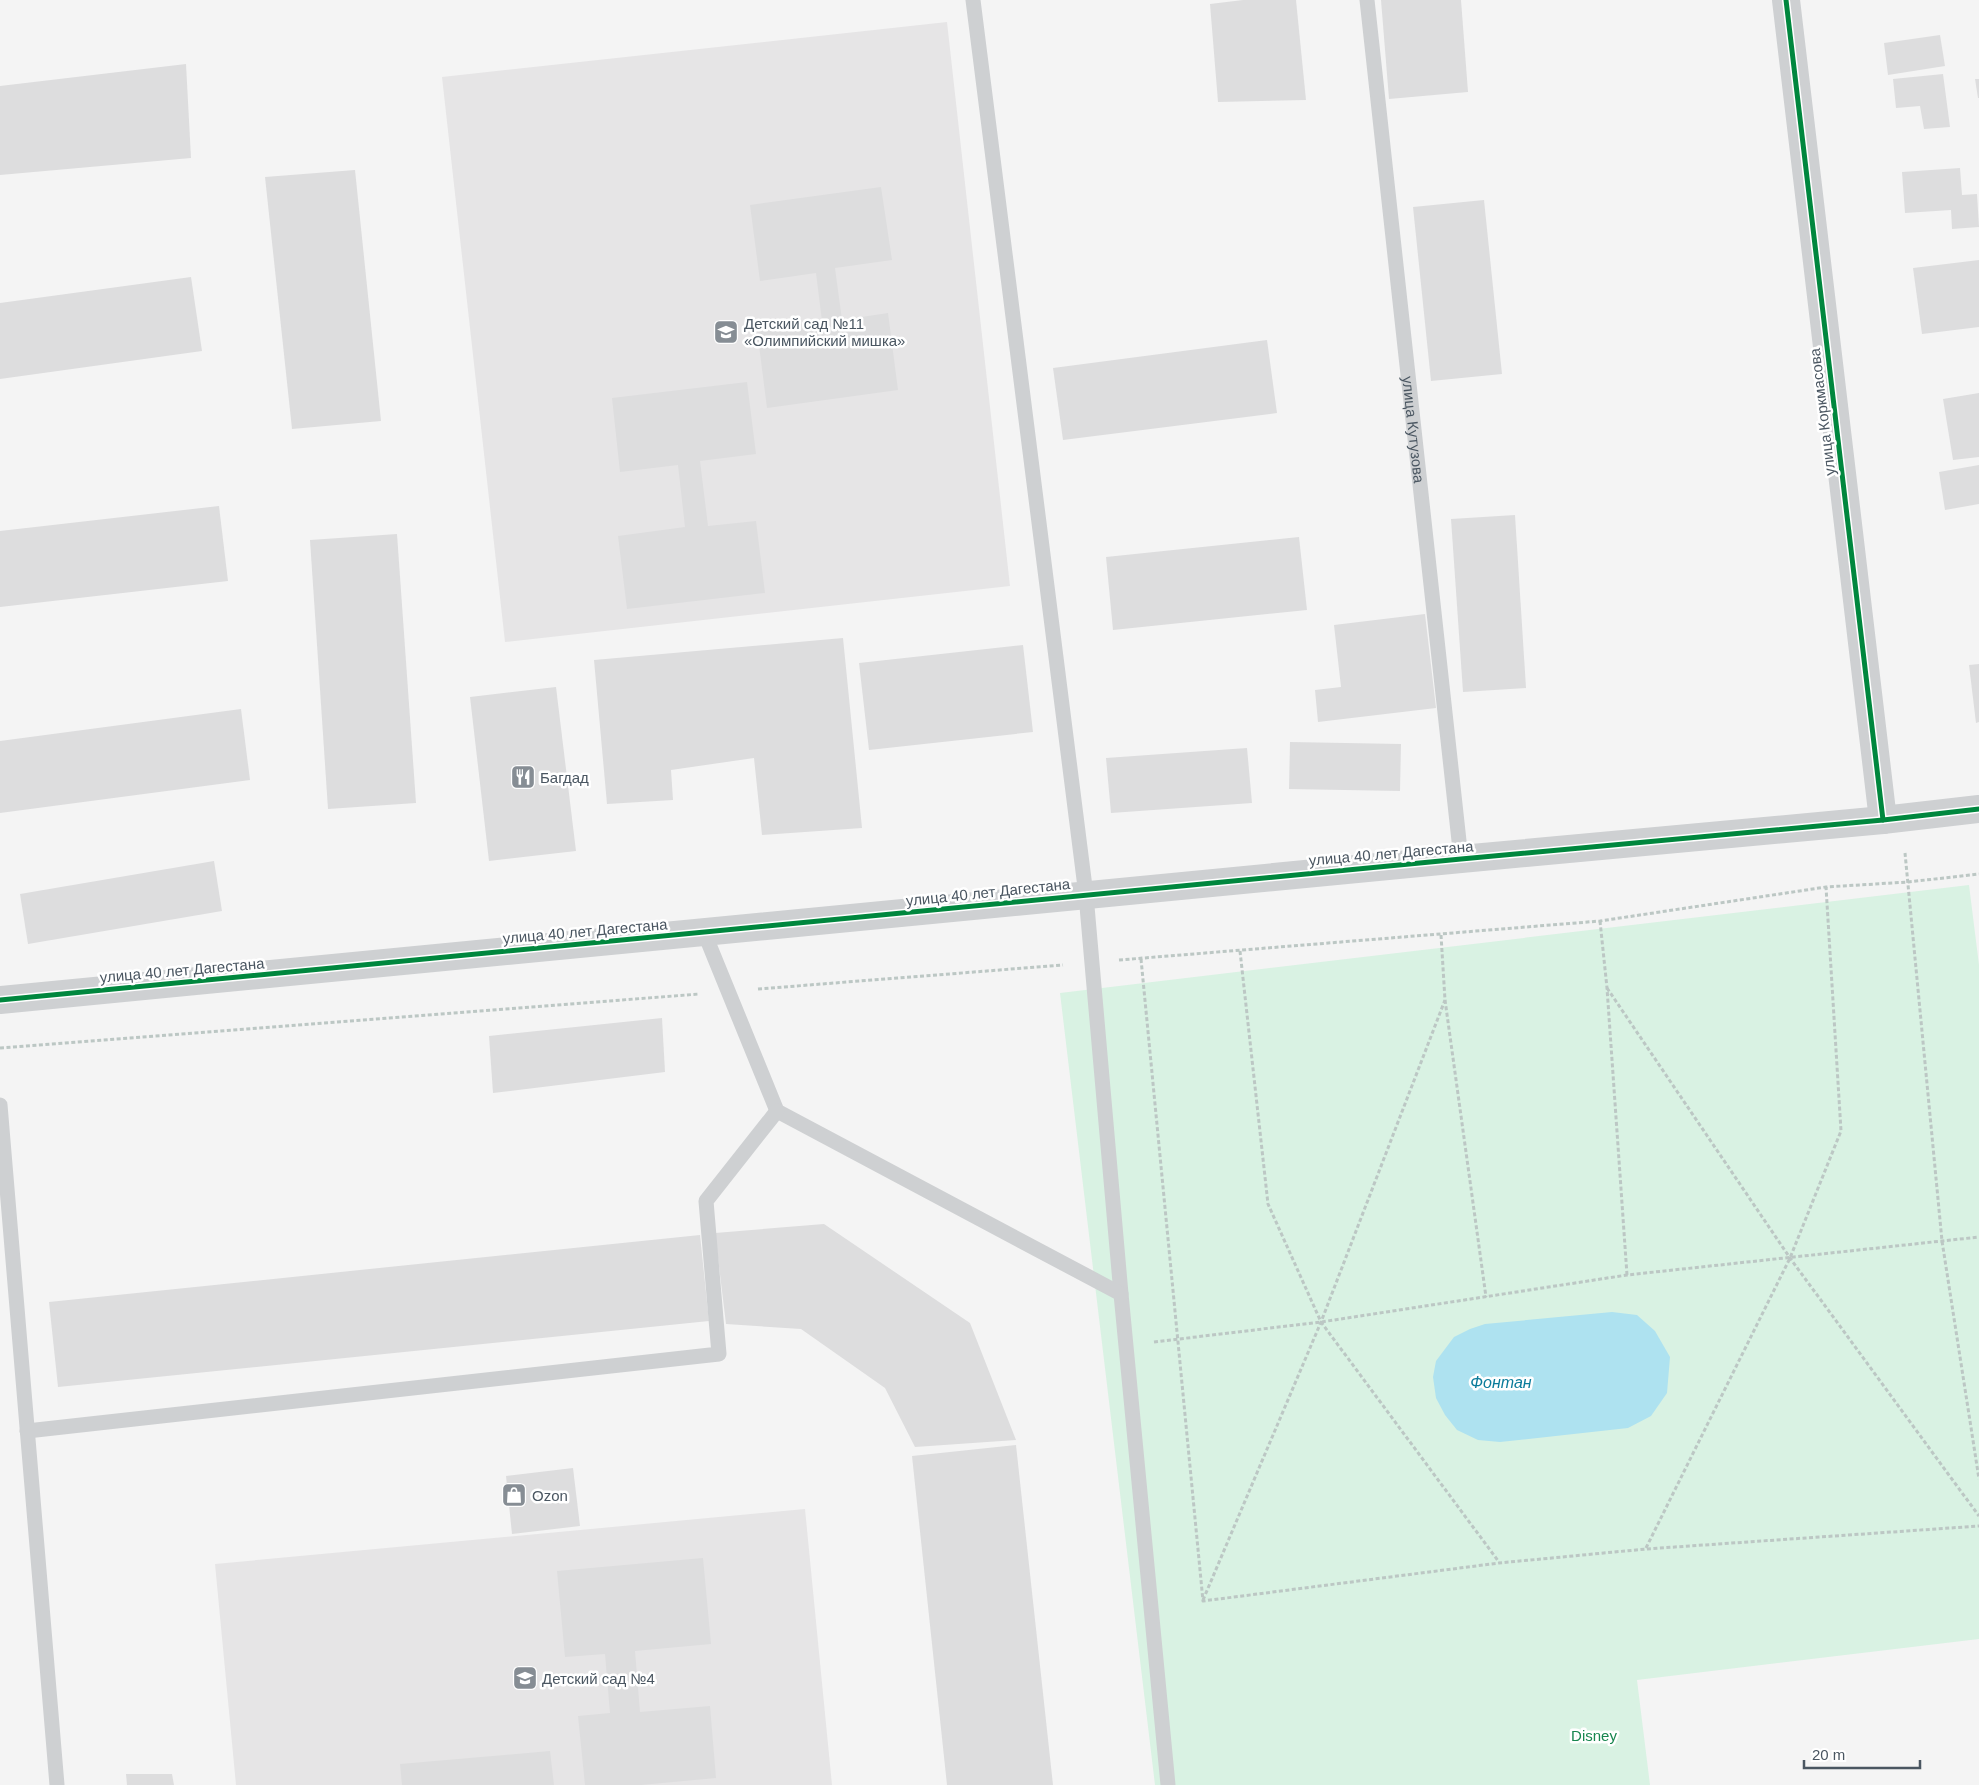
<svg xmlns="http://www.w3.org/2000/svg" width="1979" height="1785" font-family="Arial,sans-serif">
<rect width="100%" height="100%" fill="#f4f4f4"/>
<g fill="#e6e5e6">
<path d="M947 22 1010 586 505 642 442 77Z"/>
<path d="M805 1509 832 1785H236L215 1564Z"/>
</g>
<path fill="#d9f2e3" d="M1969 885 1979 965V1639L1637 1680 1650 1785H1155L1060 993Z"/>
<path fill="#aee2f0" d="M1612 1312 1637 1315 1655 1331 1670 1357 1667 1393 1651 1416 1628 1428 1500 1442 1478 1440 1457 1430 1445 1415 1436 1398 1433 1377 1436 1361 1454 1337 1470 1329 1485 1324Z"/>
<g fill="#ddddde">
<path d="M1243 0H1296L1306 100 1218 102 1210 4Z"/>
<path d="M1381 0H1461L1468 92 1389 99Z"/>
<path d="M1940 35 1945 66 1888 75 1884 43Z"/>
<path d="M186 64 191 158 0 175V86Z"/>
<path d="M1943 74 1950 127 1924 129 1920 106 1896 108 1893 79Z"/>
<path d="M1975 79H1979V98H1978Z"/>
<path d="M1960 168 1962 195 1977 194 1979 227 1952 229 1951 210 1905 213 1902 172Z"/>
<path d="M355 170 381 421 292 429 265 177Z"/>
<path d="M881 187 892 260 835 268 842 320 888 313 898 390 767 408 757 330 822 321 816 273 760 281 750 205Z"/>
<path d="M1484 200 1502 374 1431 381 1413 207Z"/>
<path d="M1979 260V327L1922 334 1913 268Z"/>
<path d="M191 277 202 351 0 379V303Z"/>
<path d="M1267 340 1277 413 1063 440 1053 368Z"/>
<path d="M747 382 756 454 700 461 708 526 756 521 765 593 627 609 618 536 685 527 678 465 620 472 612 398Z"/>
<path d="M1979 393V457L1953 460 1943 399Z"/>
<path d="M1979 465V504L1945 510 1939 472Z"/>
<path d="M219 506 228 581 0 607V531Z"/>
<path d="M1515 515 1526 688 1463 692 1451 519Z"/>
<path d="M397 534 416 803 328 809 310 540Z"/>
<path d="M1299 537 1307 610 1113 630 1106 557Z"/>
<path d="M1425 614 1436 708 1318 722 1315 690 1341 687 1334 625Z"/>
<path d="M843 638 862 828 762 835 754 758 671 770 673 800 607 804 594 660Z"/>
<path d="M1023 645 1033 732 869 750 859 663Z"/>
<path d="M1979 664V722L1976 723 1969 665Z"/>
<path d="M556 687 576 851 489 861 470 697Z"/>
<path d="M241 709 250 780 0 813V741Z"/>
<path d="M1290 742 1401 744 1400 791 1289 789Z"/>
<path d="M1247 748 1252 803 1111 813 1106 758Z"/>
<path d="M214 861 222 911 28 944 20 894Z"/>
<path d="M662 1018 665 1072 493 1093 489 1036Z"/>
<path d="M824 1224 970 1323 1016 1440 915 1447 885 1388 801 1329 726 1324 715 1233Z"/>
<path d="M700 1235 709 1321 58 1387 49 1302Z"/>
<path d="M1016 1445 1053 1785H947L912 1456Z"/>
<path d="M573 1468 580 1526 512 1534 506 1476Z"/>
<path d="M703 1558 711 1644 635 1651 640 1712 710 1706 716 1778 641 1785H585L578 1716 610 1713 605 1654 565 1657 557 1571Z"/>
<path d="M550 1751 554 1785H402L400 1764Z"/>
<path d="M126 1774H172L174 1785H127Z"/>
</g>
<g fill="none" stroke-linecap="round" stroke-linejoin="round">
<g stroke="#bcc7c4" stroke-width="3" stroke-dasharray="4 2.5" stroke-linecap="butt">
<path d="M1905 853 1942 1241 1979 1479"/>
<path d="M1600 921 1607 988 1627 1275"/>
<path d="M1441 935 1445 1000 1486 1297"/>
<path d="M1240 951 1268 1204 1321 1322 1499 1562"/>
<path d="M1141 959 1203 1601 1499 1563 1646 1549 1979 1526"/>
<path d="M1119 960 1600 921 1826 887 1908 882 1979 874"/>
<path d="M1607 988 1790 1258 1979 1516"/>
<path d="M758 989 1063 965"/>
<path d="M0 1048 699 994"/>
<path d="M1154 1342 1321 1322 1627 1275 1979 1237"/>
<path d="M1646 1548 1790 1258 1841 1131 1826 887"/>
<path d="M1203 1600 1321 1322 1445 1000"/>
</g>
<g stroke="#ced0d2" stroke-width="15">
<path d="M973 0 1086 895 1121 1294 1168 1785"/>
<path id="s1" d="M1367 0 1461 859"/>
<path d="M704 932 777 1111 1121 1294"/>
<path d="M0 1105 57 1785"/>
<path d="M27 1431 719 1354 706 1201 777 1111"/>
</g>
<path stroke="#ced0d2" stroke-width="28" d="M1786 0 1883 820"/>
<path stroke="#ced0d2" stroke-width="28" d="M0 1000 1461 859 1883 820 1979 809"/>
<defs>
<g id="cycleway">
<path d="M1786 0 1883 820"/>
<path d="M0 1000 1461 859 1883 820 1979 809"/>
</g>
</defs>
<use href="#cycleway" stroke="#fff" stroke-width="8"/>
<use href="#cycleway" stroke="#00873e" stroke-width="5"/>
</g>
<defs>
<symbol id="school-square" viewBox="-11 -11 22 22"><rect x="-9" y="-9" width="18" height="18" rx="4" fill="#868d94" stroke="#fff"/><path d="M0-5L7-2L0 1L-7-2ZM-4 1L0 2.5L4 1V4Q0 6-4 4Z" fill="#fff"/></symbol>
<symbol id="restaurant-square" viewBox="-11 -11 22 22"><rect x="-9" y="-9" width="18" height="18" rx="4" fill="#868d94" stroke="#fff"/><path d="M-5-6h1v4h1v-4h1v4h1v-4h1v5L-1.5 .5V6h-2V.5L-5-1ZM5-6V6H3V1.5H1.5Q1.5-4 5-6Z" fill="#fff"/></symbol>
<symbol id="shop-square" viewBox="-11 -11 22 22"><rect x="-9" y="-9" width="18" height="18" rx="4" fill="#868d94" stroke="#fff"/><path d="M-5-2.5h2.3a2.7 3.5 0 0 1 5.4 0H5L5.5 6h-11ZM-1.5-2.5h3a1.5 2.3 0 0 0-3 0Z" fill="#fff"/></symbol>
</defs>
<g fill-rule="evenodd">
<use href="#school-square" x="712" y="318" width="28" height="28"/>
<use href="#restaurant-square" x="509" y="763" width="28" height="28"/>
<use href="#shop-square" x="500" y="1481" width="28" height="28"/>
<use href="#school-square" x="511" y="1664" width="28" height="28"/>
</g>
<g text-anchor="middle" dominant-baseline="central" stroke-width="5" stroke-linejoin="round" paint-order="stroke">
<g font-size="15" fill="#4a5661" stroke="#fff" text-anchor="start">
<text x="744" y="323">Детский сад №11<tspan x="744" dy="17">«Олимпийский мишка»</tspan></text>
<text x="540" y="777">Багдад</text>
<text x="532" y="1495">Ozon</text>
<text x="542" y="1678">Детский сад №4</text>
</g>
<g font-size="15" fill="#4a5661" stroke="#fff">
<text transform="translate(1822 412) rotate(-97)">улица Коркмасова</text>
<text stroke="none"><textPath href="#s1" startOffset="432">улица Кутузова</textPath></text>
<text transform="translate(1391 853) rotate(-5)">улица 40 лет Дагестана</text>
<text transform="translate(988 892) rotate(-6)">улица 40 лет Дагестана</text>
<text transform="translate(585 931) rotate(-5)">улица 40 лет Дагестана</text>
<text transform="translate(182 970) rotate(-5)">улица 40 лет Дагестана</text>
</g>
<g font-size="15" fill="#17864f" stroke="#fff">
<text x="1594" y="1735">Disney</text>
</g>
<g font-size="16" font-style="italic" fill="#0c7c9b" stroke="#fff">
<text x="1501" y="1382">Фонтан</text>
</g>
</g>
<path d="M1804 1760v8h116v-8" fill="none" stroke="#4a5661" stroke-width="2.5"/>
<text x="1812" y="1760" font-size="15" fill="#4a5661" stroke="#ffffff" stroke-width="4" paint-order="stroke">20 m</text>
</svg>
